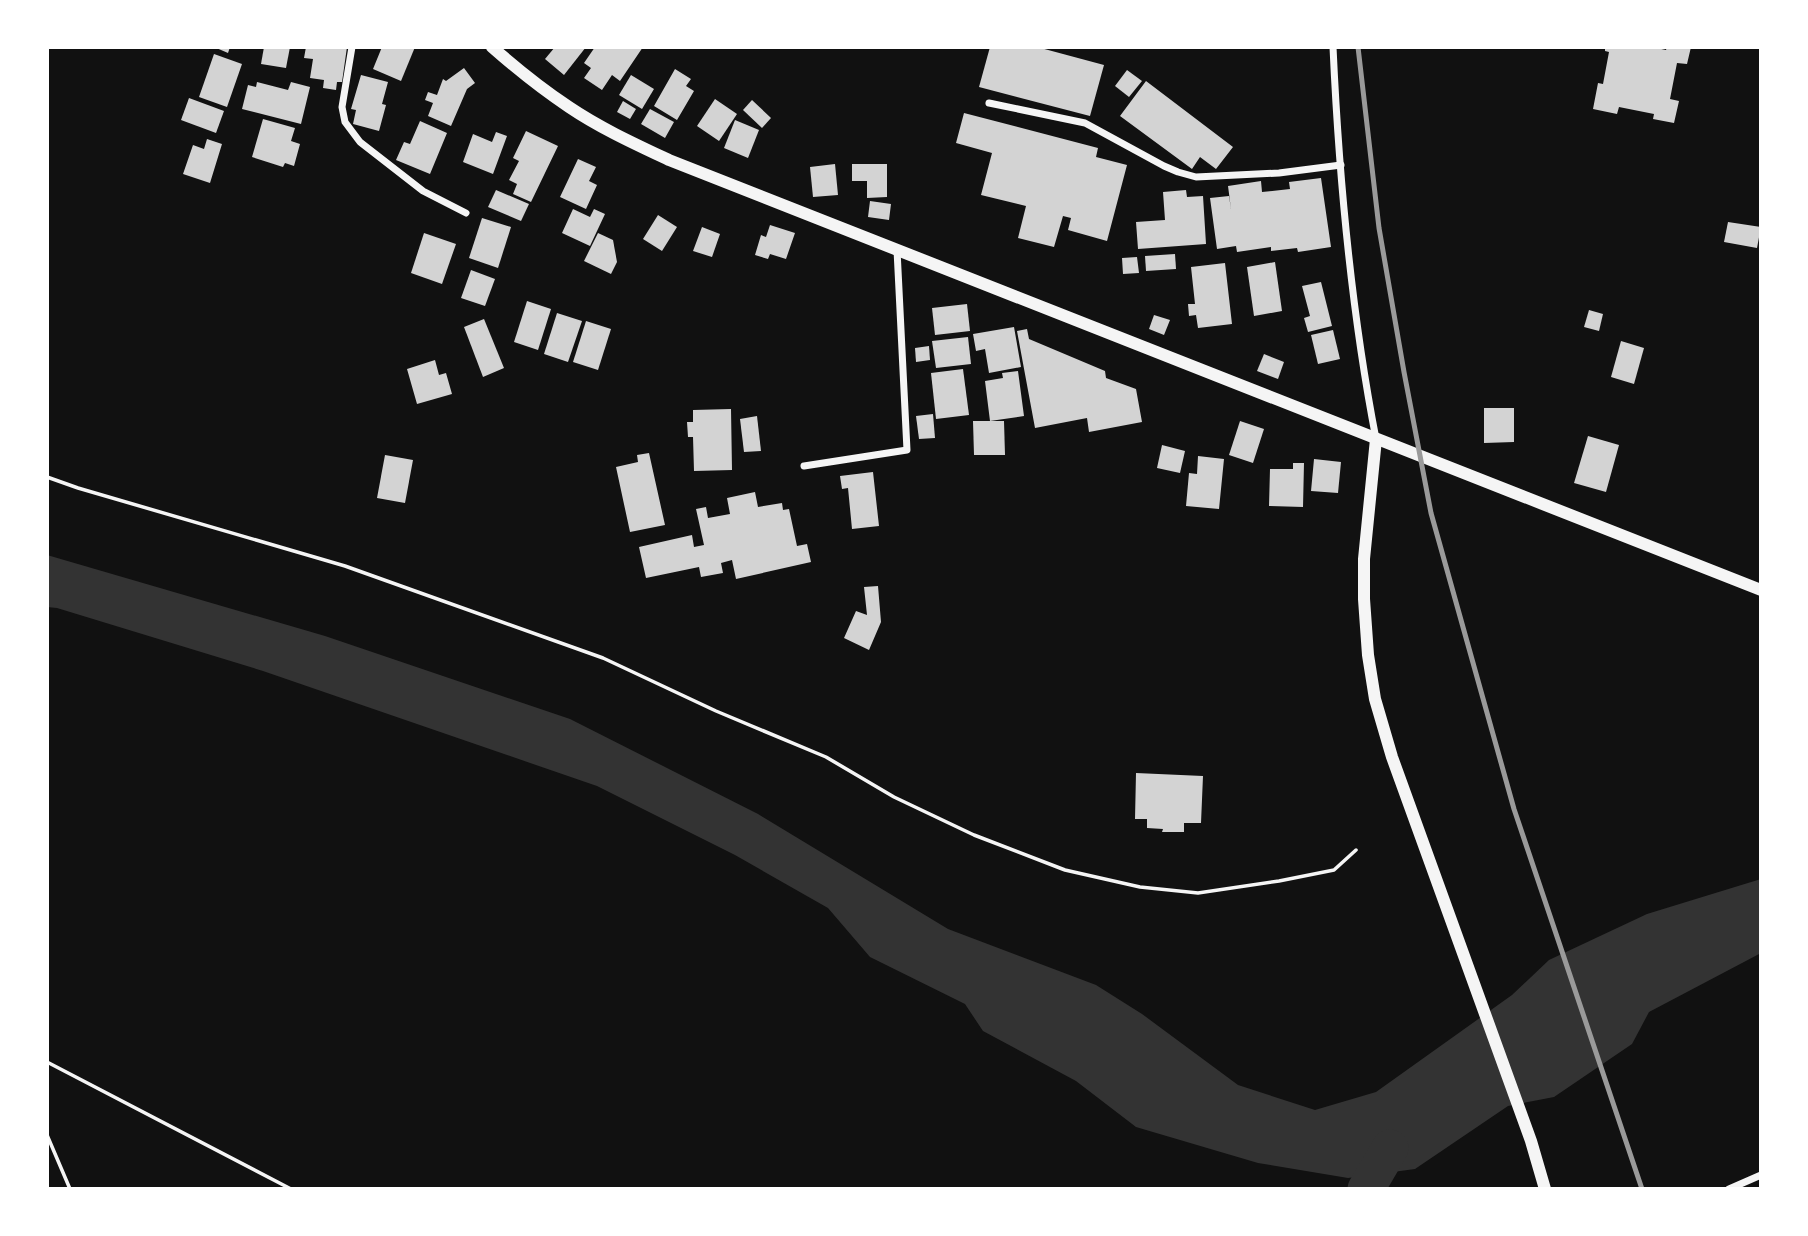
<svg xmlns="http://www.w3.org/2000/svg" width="1808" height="1236" font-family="'Fira Sans Condensed',sans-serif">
<rect width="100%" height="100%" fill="#111"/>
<path fill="#333" d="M47 555 325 636 570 719 758 814 948 929 1096 985 1142 1014 1238 1085 1315 1110 1376 1092 1512 995 1549 960 1647 914 1761 879V953L1649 1012 1632 1044 1554 1097 1508 1106 1415 1169 1348 1178 1258 1163 1136 1127 1076 1081 983 1031 965 1004 870 957 828 908 735 855 597 786 263 671 57 608 47 607Z"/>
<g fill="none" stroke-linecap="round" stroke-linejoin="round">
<path stroke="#333" stroke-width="37" d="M1366 1189 1390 1148"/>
</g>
<g fill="#d3d3d3">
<path d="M214 47H230L228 53Z"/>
<path d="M264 47H290L286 68 261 64Z"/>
<path d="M306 47H347L342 82H337L336 90 323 88 324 80 310 78 313 59 304 58Z"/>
<path d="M382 47H415L401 81 373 69Z"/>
<path d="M555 47H586L564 75 545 59Z"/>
<path d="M595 47H643L620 81 612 75 602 90 584 78 591 68 584 63Z"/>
<path d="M990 47H1037L1104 65 1090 116 979 87Z"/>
<path d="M1605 47H1652L1666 50 1667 47H1691L1687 64 1677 63 1670 99 1679 101 1674 123 1653 119 1654 114 1619 107 1617 114 1593 109 1598 83 1603 84 1609 52 1605 51Z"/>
<path d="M214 54 242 64 227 107 199 97Z"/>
<path d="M464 68 475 83 467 89 451 126 428 116 433 103 425 100 428 92 437 95 443 79 446 81Z"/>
<path d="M675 69 691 79 686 86 694 91 677 120 654 106Z"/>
<path d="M1127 70 1142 81 1129 97 1115 86Z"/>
<path d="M361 75 388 82 382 104 386 105 379 131 353 124 356 110 351 109Z"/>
<path d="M631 75 654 89 642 109 619 95Z"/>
<path d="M1146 81 1233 147 1216 169 1200 157 1192 169 1120 116Z"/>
<path d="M257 82 288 90 291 82 310 87 301 124 242 109 248 85 256 87Z"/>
<path d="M189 98 224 111 216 133 181 120Z"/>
<path d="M715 99 737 114 719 141 697 126Z"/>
<path d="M752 100 771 118 762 128 743 110Z"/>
<path d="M623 101 636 109 630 119 617 112Z"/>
<path d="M650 109 674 122 665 138 641 124Z"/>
<path d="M964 113 1098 148 1096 157 1127 165 1107 241 1068 230 1071 218 1063 216 1054 247 1018 238 1026 206 981 195 992 153 956 143Z"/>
<path d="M263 119 295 128 291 141 300 144 294 166 285 163 283 167 252 157Z"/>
<path d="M735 120 759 130 748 158 724 148Z"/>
<path d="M420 121 447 133 430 174 396 160 404 142 410 144Z"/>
<path d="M526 131 558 146 531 202 513 194 517 184 509 180 519 161 513 158Z"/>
<path d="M496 132 507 136 493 174 463 162 473 134 492 142Z"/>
<path d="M207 139 222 144 210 183 183 174 193 145 204 149Z"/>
<path d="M578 159 596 167 589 181 597 185 586 209 560 197Z"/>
<path d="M835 164 838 195 813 197 810 167Z"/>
<path d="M852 164H887V197L867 198V181H852Z"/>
<path d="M1321 178 1331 247 1298 252 1297 248 1271 251V247L1237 252 1236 246 1217 249 1210 198 1229 196 1231 209 1228 186 1261 181 1262 192 1290 189 1289 182Z"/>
<path d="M496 190 529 204 521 221 488 207Z"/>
<path d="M1186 190 1187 197 1203 196 1206 244 1138 249 1136 222 1165 220 1163 192Z"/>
<path d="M870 201 891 204 889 220 868 217Z"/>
<path d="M573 209 590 217 594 209 605 214 590 246 562 233Z"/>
<path d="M658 215 677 227 662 251 643 239Z"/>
<path d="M482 218 511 227 498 268 469 258Z"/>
<path d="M1728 222 1761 227 1757 248 1724 242Z"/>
<path d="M770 225 795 233 786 259 770 254 768 259 755 255 761 235 766 237Z"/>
<path d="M702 227 720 234 712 257 693 251Z"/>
<path d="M424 233 456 244 442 284 411 273Z"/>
<path d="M598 233 613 240 617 262 611 274 584 261Z"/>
<path d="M1175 254 1176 269 1146 271 1145 256Z"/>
<path d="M1137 257 1139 273 1123 274 1122 258Z"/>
<path d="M1275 262 1282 311 1254 316 1247 267Z"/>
<path d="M1225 263 1232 324 1198 328 1196 315 1189 316 1188 304H1195L1191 267Z"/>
<path d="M471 270 495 279 485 306 461 298Z"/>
<path d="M1321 282 1332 326 1308 332 1304 318 1310 316 1302 286Z"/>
<path d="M527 301 551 309 538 350 514 342Z"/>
<path d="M967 304 970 331 935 335 932 308Z"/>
<path d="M1589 310 1603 314 1599 331 1584 327Z"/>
<path d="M557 313 582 321 568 362 544 354Z"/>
<path d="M1154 315 1170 320 1164 335 1149 329Z"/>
<path d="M484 319 504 368 483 377 464 327Z"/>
<path d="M586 321 611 329 598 370 573 362Z"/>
<path d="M1014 327 1021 367 989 373 985 349 976 351 973 334Z"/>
<path d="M1027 329 1029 339 1105 371 1106 378 1136 389 1142 422 1089 432 1087 418 1035 428 1017 331Z"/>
<path d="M1333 330 1340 359 1318 364 1311 335Z"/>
<path d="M968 337 971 364 936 368 932 341Z"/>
<path d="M1621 341 1644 348 1634 384 1611 377Z"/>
<path d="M929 346 930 360 916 362 915 348Z"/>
<path d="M1264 354 1284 362 1278 379 1257 371Z"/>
<path d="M435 360 439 375 446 373 452 394 417 404 407 369Z"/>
<path d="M963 369 969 415 936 419 931 373Z"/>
<path d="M1018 371 1024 416 990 421 985 381 1003 378 1002 373Z"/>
<path d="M1484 408H1514V442L1484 443Z"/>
<path d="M731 409 732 470 694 471 693 437H688L687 422H693V410Z"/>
<path d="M933 414 935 438 919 439 916 416Z"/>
<path d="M757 416 761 451 744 452 740 419Z"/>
<path d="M973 421H1004L1005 455H974Z"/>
<path d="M1240 421 1264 429 1253 463 1229 455Z"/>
<path d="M1588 436 1619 445 1606 492 1574 483Z"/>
<path d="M1162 445 1185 451 1180 473 1157 468Z"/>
<path d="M649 453 665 525 630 532 616 467 638 462 637 455Z"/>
<path d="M385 455 413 460 405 503 377 498Z"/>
<path d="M1198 456 1224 459 1219 509 1186 506 1189 473 1197 474Z"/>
<path d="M1314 459 1341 462 1338 493 1311 491Z"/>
<path d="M1293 463H1304L1303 507 1269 506 1270 469H1293Z"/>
<path d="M873 472 879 526 852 529 848 488 842 489 840 476Z"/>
<path d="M755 492 758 507 782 503 783 510 789 509 797 546 807 544 811 562 736 579 732 560 721 563 723 573 701 577 699 567 646 578 639 547 692 535 694 547 704 545 696 509 706 507 708 518 730 514 727 498Z"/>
<path d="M878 586 881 622 869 650 844 638 856 611 867 615 864 587Z"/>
<path d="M1136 773 1203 776 1201 823H1184V832H1162L1163 829 1147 828V819H1135Z"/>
</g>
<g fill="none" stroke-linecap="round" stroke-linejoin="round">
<g stroke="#f5f5f5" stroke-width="3.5">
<path d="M47 477 78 488 345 566 603 658 716 711 826 757 894 797 974 835 1065 870 1140 887 1198 893 1279 881 1334 870 1356 850"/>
<path d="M47 1062 291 1189"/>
<path d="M47 1135 70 1189"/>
</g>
<g stroke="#f5f5f5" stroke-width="7">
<path d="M352 47 342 107 345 122 360 142 423 191 466 213"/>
<path d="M1333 47C1339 179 1351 310 1376 439"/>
<path d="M989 103 1085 123 1164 166 1178 172 1196 177 1279 173 1341 165"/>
<path d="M804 466 907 450 897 250"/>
<path d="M1729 1189 1761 1175"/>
</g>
<g stroke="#f5f5f5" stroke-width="12">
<path d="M492 47C517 69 542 89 569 107 600 128 635 144 669 160L1761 590"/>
<path d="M1376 439 1364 559V599L1368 655 1375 699 1392 757 1531 1141 1545 1189"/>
</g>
<path stroke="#9a9a9a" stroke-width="5" d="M1358 47 1379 228 1404 372 1431 513 1514 809 1642 1189"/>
</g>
<rect width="1808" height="1236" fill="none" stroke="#ffffff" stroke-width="98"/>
</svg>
